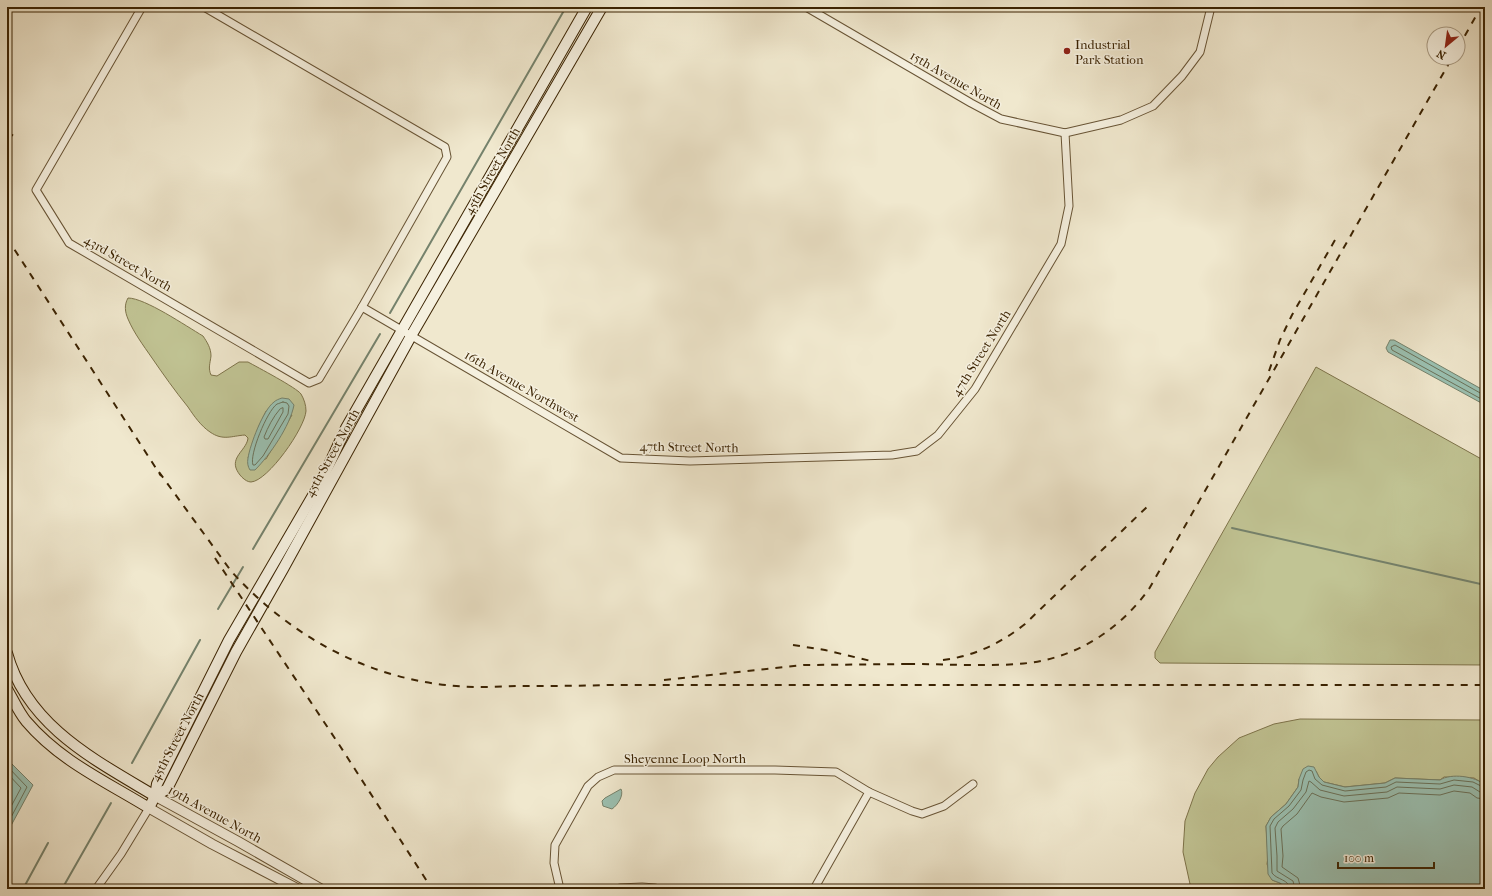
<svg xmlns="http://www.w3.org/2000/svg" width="1492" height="896" font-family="'IM FELL French Canon',serif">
<rect width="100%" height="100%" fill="#f0e8ce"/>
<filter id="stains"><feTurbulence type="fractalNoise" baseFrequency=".005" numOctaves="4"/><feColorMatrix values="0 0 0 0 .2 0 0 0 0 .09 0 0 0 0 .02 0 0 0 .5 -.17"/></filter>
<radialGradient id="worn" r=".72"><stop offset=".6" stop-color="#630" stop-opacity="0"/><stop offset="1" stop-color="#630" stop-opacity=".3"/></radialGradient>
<g fill="#c1c494" stroke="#7e744b" fill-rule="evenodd">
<path d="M128 298C145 298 186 326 203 336 207 342 211 348 211 356 210 364 208 368 211 375L217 376 239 362H248C257 367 297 388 301 394 304 399 306 405 306 411 305 428 268 481 251 482 245 482 238 474 236 468 232 456 247 449 248 438L245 435C231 436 223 441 210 432 201 426 194 416 188 407 175 391 163 374 152 358 143 345 134 333 128 319 125 312 124 305 128 298ZM266 411 292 415 266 459 248 458 259 426Z"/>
<path d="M1316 367 1485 461V665L1160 663 1155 658V652Z"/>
<path d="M1300 719 1485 720V785L1474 778 1444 777 1440 780 1395 778 1385 783 1345 787 1324 782 1319 777 1316 771 1299 779 1298 787 1286 804 1271 817 1266 826 1268 857 1267 864 1272 880 1280 883 1288 889H1192L1190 884 1183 852 1185 821 1195 793 1208 769 1218 757 1239 738 1274 724Z"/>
</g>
<g fill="#9bc1b2" stroke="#75826c">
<path d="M1390 340H1394L1485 391V405L1388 352 1386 348Z"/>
<path d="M282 398 289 399 294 405C290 426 270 455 255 470H250C248 467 247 463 248 458 250 445 263 410 274 402 276 400 279 399 282 398Z"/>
<path d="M7 759 33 785 7 833Z"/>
<path d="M1308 766 1314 767 1319 777 1324 782 1345 787 1385 783 1395 778 1440 780C1451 773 1475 776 1485 785V889H1288L1280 883 1272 880 1268 874 1266 826 1271 817 1286 804 1298 787 1299 779 1303 769Z"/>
<path d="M621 789C624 795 618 805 612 809L603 806 602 801 605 798Z"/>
</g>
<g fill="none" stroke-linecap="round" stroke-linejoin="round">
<g stroke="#6b725a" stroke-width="1">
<path d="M1485 394H1482L1395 345 1391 347 1392 350 1485 401"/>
<path d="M283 402 287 403 289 406 288 414 263 456 255 465H253C249 455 267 411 277 404 278 404 282 402 283 402Z"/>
<path d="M283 408V412L268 439H265L264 437C268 427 273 417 280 409Z"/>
<path d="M7 766 27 787 7 825"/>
<path d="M7 773 21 788 7 814"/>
<path d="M1290 889C1289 879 1277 880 1272 873L1270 826 1274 819 1289 806 1301 790 1303 780 1306 772 1309 770 1312 771 1315 779 1322 785 1345 791 1386 787 1396 782 1440 784 1454 780 1473 782 1485 788"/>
<path d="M1295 889 1293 881 1277 871V856L1275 828 1278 822 1293 809 1306 792 1309 781 1311 782 1320 790 1344 796 1387 792 1397 787 1440 789 1454 785 1472 787 1480 792 1485 793"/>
<path d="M1301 889 1298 878 1282 867 1283 856 1281 829 1283 826 1297 814 1312 793 1321 797 1344 802 1388 798 1399 793 1440 795 1454 791 1470 793 1477 798 1485 799"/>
</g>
<g stroke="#75826c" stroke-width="2">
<path d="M390 313 566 7"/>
<path d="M1232 528 1485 585"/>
<path d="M253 549 380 334"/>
<path d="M218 609 243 567"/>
<path d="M132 763 200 640"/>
<path d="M23 889 48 843"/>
<path d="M62 889 111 803"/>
</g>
<defs>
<g id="minor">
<path d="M142 7 36 190 69 243 309 383 319 379 362 307 447 157 445 147 204 7"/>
<path d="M806 7 971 103 1001 119 1065 133 1121 120 1153 106 1182 76 1200 52 1211 7"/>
<path d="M362 307 621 458 690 461 892 455 917 451 938 435 975 389 1061 244 1069 206 1065 133"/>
<path d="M96 889 121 854 149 808"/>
<path d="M560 889 554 863 555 845 588 786 598 777 614 770H775L836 772 869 792 912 811 922 814 944 806 973 784"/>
<path d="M814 889 869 792"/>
</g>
<g id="tertiary">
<path d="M155 796 239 842 321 889"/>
<path d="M149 808 212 844 298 889"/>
<path d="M620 889 642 888 655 889"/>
</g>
<g id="secondary">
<path d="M7 653C27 726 95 760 155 796"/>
<path d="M7 689C13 699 18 711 26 721 60 761 105 781 149 808L155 796 157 784 229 640 322 480 346 428 587 7"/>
<path d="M155 796 167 789 236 652 283 569 411 336 602 7"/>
</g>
</defs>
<use href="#minor" stroke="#685435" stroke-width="9"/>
<use href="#tertiary" stroke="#685435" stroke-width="11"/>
<use href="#secondary" stroke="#3b2302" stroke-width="12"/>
<use href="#minor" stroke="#f5f0df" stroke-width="7"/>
<use href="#tertiary" stroke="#f5f0df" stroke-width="9"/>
<use href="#secondary" stroke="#f5f0df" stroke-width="10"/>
<g stroke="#3b2302" stroke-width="2" stroke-dasharray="7 7" stroke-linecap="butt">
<path d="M1458 48 1481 7"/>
<path d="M7 132 19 139"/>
<path d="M7 238 161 476"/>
<path d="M1269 371 1280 340 1292 315 1335 240"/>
<path d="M159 472 231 571C287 633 362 676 446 685 469 688 493 687 516 686 546 686 577 686 607 685H1485"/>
<path d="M215 558 340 746 432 889"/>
<path d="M793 645 825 650 871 661"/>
<path d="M943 660C975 656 1001 643 1025 624L1150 504"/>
<path d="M908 664C932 664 955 665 979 665 995 665 1012 665 1028 663 1078 657 1120 629 1149 589L1452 58"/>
<path d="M664 680 804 665 914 664"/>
</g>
</g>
<circle fill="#8f2418" stroke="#f5f0df" stroke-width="1.5" cx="1067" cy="51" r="4"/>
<g text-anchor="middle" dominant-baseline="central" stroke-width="3" stroke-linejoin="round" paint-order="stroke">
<g font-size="13" fill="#3b2302" stroke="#f5f0df" text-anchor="start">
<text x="1075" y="44">Industrial<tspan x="1075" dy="15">Park Station</tspan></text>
</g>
<g font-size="13" fill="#3b2302" stroke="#f5f0df">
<text transform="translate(956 80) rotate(30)">15th Avenue North</text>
<text transform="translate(492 171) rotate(-60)">45th Street North</text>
<text transform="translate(128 263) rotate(30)">43rd Street North</text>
<text transform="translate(981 353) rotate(-58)">47th Street North</text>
<text transform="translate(522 386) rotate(30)">16th Avenue Northwest</text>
<text transform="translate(689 447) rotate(1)">47th Street North</text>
<text transform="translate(332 453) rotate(-61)">45th Street North</text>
<text transform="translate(177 737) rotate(-62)">45th Street North</text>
<text x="685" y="758">Sheyenne Loop North</text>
<text transform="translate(215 814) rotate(29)">19th Avenue North</text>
</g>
</g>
<rect width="1492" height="896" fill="none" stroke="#f0e8ce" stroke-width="24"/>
<rect x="8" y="8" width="1476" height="880" fill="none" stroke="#3b2302" stroke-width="2"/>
<rect x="12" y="12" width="1468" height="872" fill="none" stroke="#3b2302"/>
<g transform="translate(1446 46) rotate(209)"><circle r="19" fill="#f5f0df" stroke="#ab9e87"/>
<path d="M0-3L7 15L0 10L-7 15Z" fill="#8f2418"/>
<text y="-6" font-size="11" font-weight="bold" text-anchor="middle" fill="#3b2302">N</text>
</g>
<path d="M1338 862v6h96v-6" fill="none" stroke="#3b2302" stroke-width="2"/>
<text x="1344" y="862" font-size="12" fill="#3b2302" stroke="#f5f0df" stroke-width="3" paint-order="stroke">100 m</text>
<rect width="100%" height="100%" filter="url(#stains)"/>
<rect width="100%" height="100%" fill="url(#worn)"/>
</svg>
